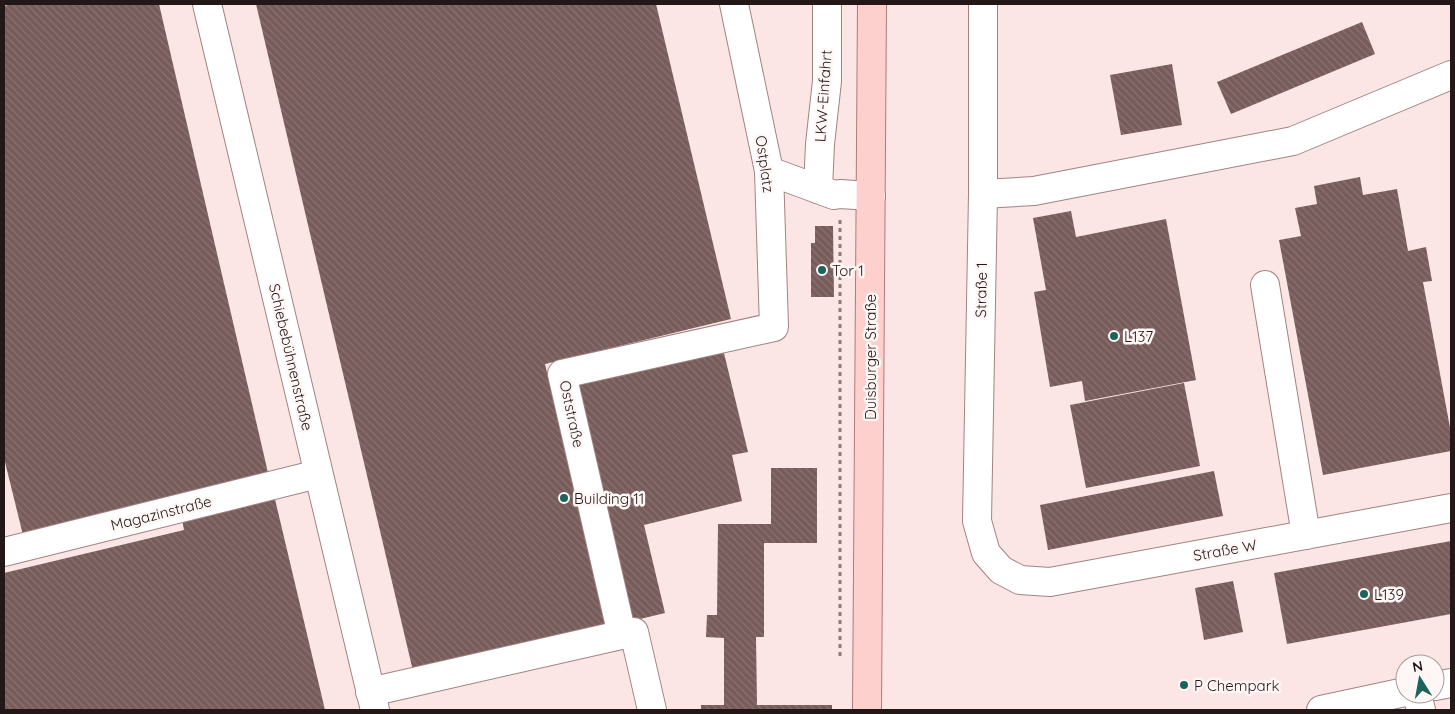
<svg xmlns="http://www.w3.org/2000/svg" width="1455" height="714" font-family="Quicksand,sans-serif">
<defs>
<pattern id="building-back-hatch" width="6" height="6" patternUnits="userSpaceOnUse" patternTransform="scale(1.25)"><rect width="6" height="6" fill="#785c5b"/><path d="M-1 5l2 2M0 0l6 6M5-1l2 2" fill="none" stroke="#897372"/></pattern>
</defs>
<rect width="100%" height="100%" fill="#fbe6e5"/>
<g fill="url(#building-back-hatch)">
<path d="M12 4H159L269 477 23 535 4 458V6Z"/>
<path d="M256 4H656L731 319 545 364 554 403 580 397 576 384 723 349 748 452 732 455 742 501 644 525 665 613 632 621 586 425 561 432 607 626 413 671Z"/>
<path d="M1362 22 1375 54 1231 114 1217 82Z"/>
<path d="M1172 64 1182 125 1121 135 1110 75Z"/>
<path d="M1360 177 1363 195 1397 189 1408 251 1426 247 1432 281 1423 282 1451 433V451L1323 475 1279 240 1301 236 1295 208 1317 204 1314 186Z"/>
<path d="M1071 211 1076 237 1166 219 1196 380 1085 401 1082 381 1050 387 1034 292 1046 290 1033 218Z"/>
<path d="M815 226H833L834 297H811V243H815Z"/>
<path d="M1184 383 1200 466 1086 488 1070 405Z"/>
<path d="M771 468H817V543H764V637H756L757 705H832V710H701V705H724V638L706 637 707 615H717L718 524H771Z"/>
<path d="M1214 471 1223 516 1048 550 1040 505Z"/>
<path d="M274 495 325 710H4V573L184 530 182 519Z"/>
<path d="M1451 541V614L1287 644 1274 573Z"/>
<path d="M1233 581 1243 632 1204 640 1195 588Z"/>
</g>
<g fill="none" stroke-linecap="round" stroke-linejoin="round">
<defs>
<g id="minor">
<path d="M207 4 375 710"/>
<path d="M983 4V194L977 521 986 553 1001 570 1020 580 1050 582 1451 508"/>
<path d="M769 171 834 195 840 194 871 196"/>
<path d="M818 189 820 144 827 81V4"/>
<path d="M983 194 1034 191 1293 141 1451 75"/>
<path d="M1265 285 1306 535"/>
<path d="M4 552 318 474"/>
<path d="M622 635 562 374 774 327 769 171 734 4"/>
<path d="M1435 686 1451 683"/>
<path d="M370 692 634 632 652 710"/>
<path d="M1417 694 1421 710"/>
<path d="M1321 710 1405 692"/>
</g>
<path id="major" d="M867 710 872 4"/>
</defs>
<use href="#minor" stroke="#a28382" stroke-width="30"/>
<use href="#major" stroke="#af7a79" stroke-width="30"/>
<path stroke="#897979" stroke-width="3" stroke-dasharray="4 4" stroke-linecap="butt" d="M840 656V219"/>
<use href="#minor" stroke="#fff" stroke-width="28"/>
<use href="#major" stroke="#fdd0ce" stroke-width="28"/>
</g>
<g fill="#1a645c" stroke="#fef7f6" stroke-width="2">
<circle cx="822" cy="270" r="5"/>
<circle cx="1114" cy="336" r="5"/>
<circle cx="564" cy="498" r="5"/>
<circle cx="1364" cy="594" r="5"/>
<circle cx="1184" cy="685" r="5"/>
</g>
<g text-anchor="middle" dominant-baseline="central" stroke-width="5" stroke-linejoin="round" paint-order="stroke">
<g font-size="15" fill="#231717" stroke="#fef7f6">
<text transform="translate(823 96) rotate(-86)">LKW-Einfahrt</text>
<text transform="translate(765 164) rotate(82)">Ostplatz</text>
<text transform="translate(981 290) rotate(-89)">Straße 1</text>
<text transform="translate(291 357) rotate(77)">Schiebebühnenstraße</text>
<text transform="translate(870 357) rotate(-90)">Duisburger Straße</text>
<text transform="translate(572 414) rotate(78)">Oststraße</text>
<text transform="translate(161 513) rotate(-14)">Magazinstraße</text>
<text transform="translate(1225 550) rotate(-10)">Straße W</text>
</g>
<g font-size="15" fill="#231717" stroke="#fef7f6" text-anchor="start">
<text x="832" y="270">Tor 1</text>
<text x="1124" y="336">L137</text>
<text x="574" y="498">Building 11</text>
<text x="1374" y="594">L139</text>
<text x="1194" y="685">P Chempark</text>
</g>
</g>
<rect width="1455" height="714" fill="none" stroke="#231717" stroke-width="10"/>
<g transform="translate(1420 679) rotate(349)"><circle r="24" fill="#fef7f6" stroke="#a69d9d"/>
<path d="M0-4L9 19L0 12L-9 19Z" fill="#1a645c"/>
<text y="-8" font-size="14" font-weight="bold" text-anchor="middle" fill="#231717">N</text>
</g>
</svg>
